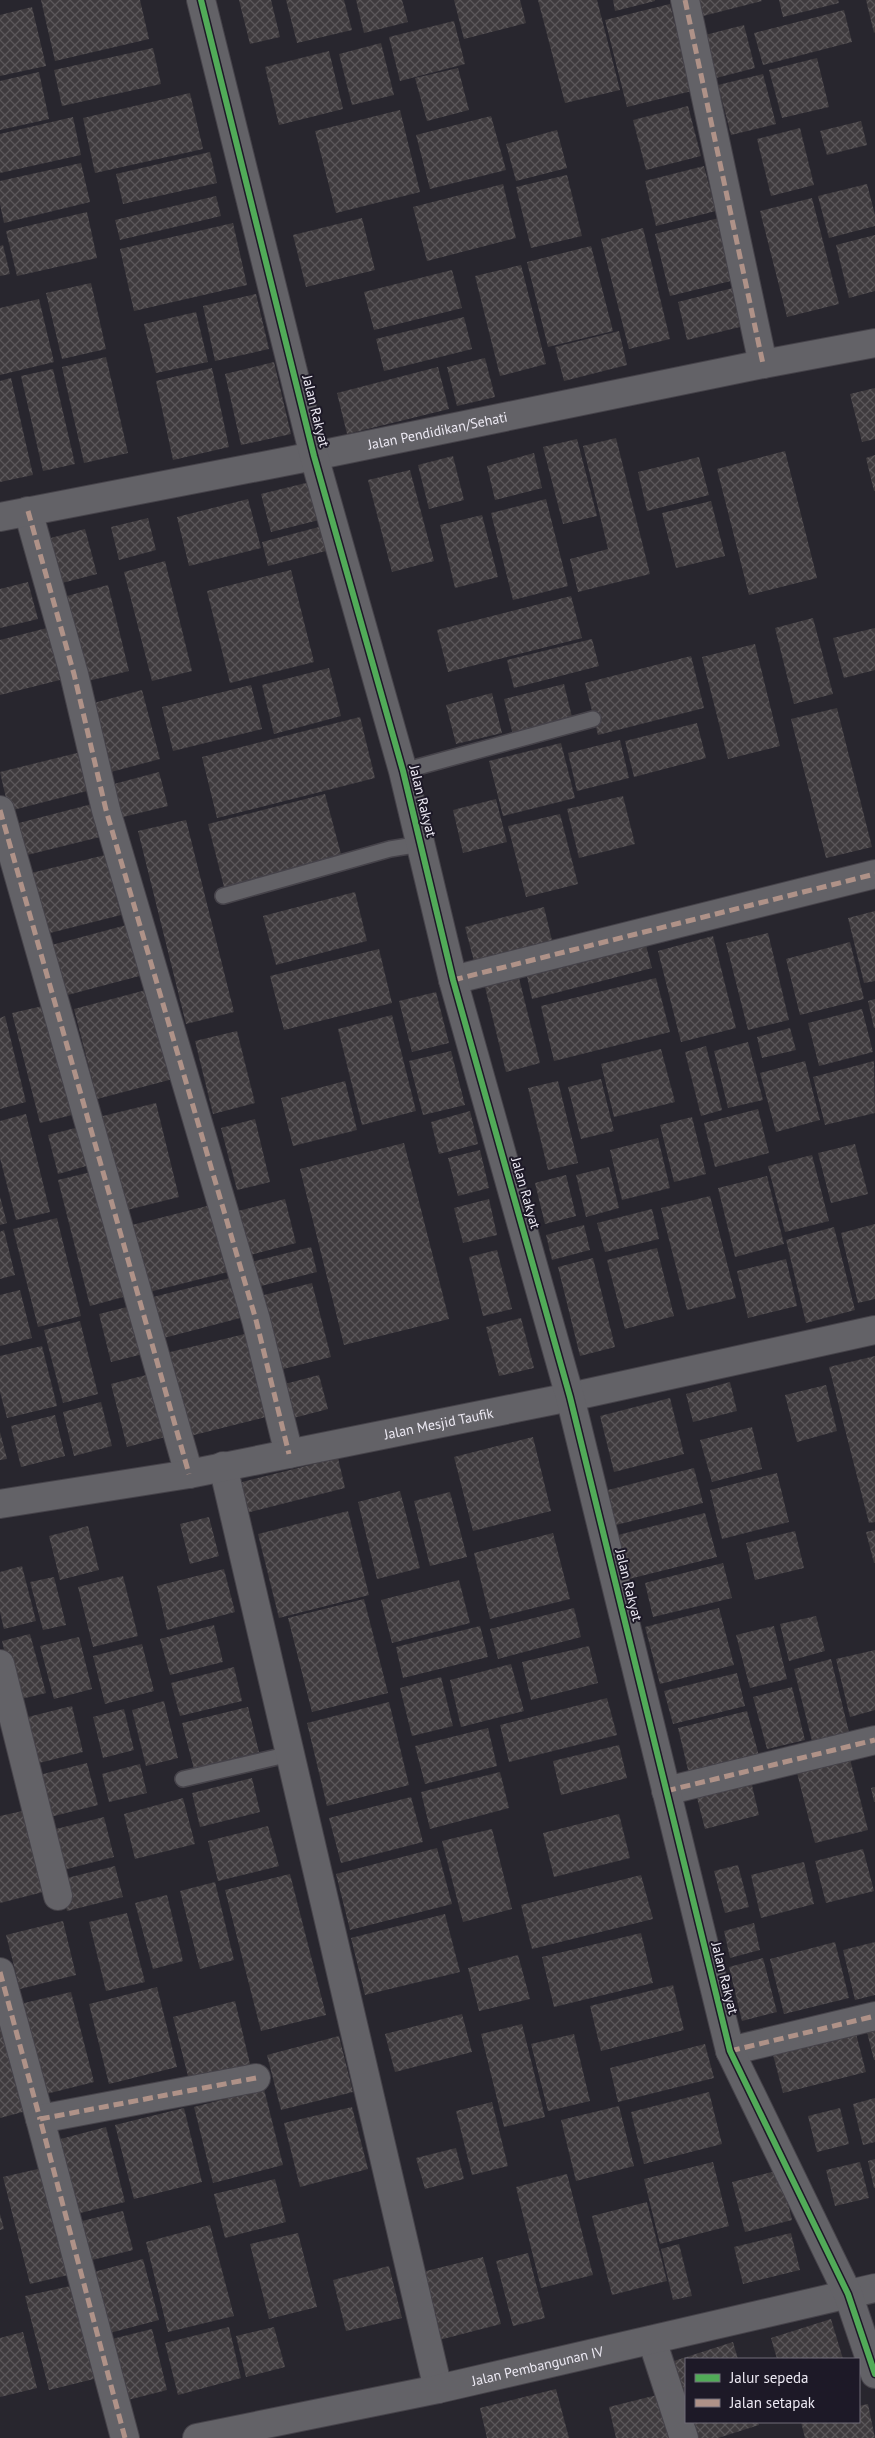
<svg xmlns="http://www.w3.org/2000/svg" width="875" height="2438" font-family="'PT Sans',sans-serif">
<defs>
<pattern id="building-cross-hatch" width="8" height="8" patternUnits="userSpaceOnUse" patternTransform="scale(1.25)"><rect width="8" height="8" fill="#3f3b3e"/><path d="M0 0l8 8M0 8l8-8" fill="none" stroke="#5b575a"/></pattern>
</defs>
<rect width="100%" height="100%" fill="#28262e"/>
<g fill="url(#building-cross-hatch)">
<path d="M41 0H140L149 39 55 61Z"/>
<path d="M239 0H271L280 37 250 44Z"/>
<path d="M286 0H344L352 30 297 43Z"/>
<path d="M356 0H402L408 22 364 33Z"/>
<path d="M454 0H520L526 23 464 39Z"/>
<path d="M538 0H597L620 90 565 103Z"/>
<path d="M613 0H655V1L615 11Z"/>
<path d="M699 0H761L762 1 703 16Z"/>
<path d="M779 0H838L839 3 783 17Z"/>
<path d="M866 0H875V32L874 33Z"/>
<path d="M670 4 692 91 627 107 605 20Z"/>
<path d="M32 7 46 66 0 76V15Z"/>
<path d="M844 10 852 42 763 65 754 33Z"/>
<path d="M454 21 465 64 400 81 389 37Z"/>
<path d="M744 25 755 68 716 78 705 35Z"/>
<path d="M381 43 394 95 352 105 339 54Z"/>
<path d="M153 48 161 84 62 106 54 70Z"/>
<path d="M329 51 343 109 279 125 265 67Z"/>
<path d="M817 58 829 107 782 118 769 70Z"/>
<path d="M458 68 469 110 427 121 415 78Z"/>
<path d="M39 72 49 119 0 130V81Z"/>
<path d="M763 74 776 124 731 135 718 85Z"/>
<path d="M190 93 203 149 95 173 83 118Z"/>
<path d="M688 106 701 156 646 170 633 120Z"/>
<path d="M400 110 420 192 336 213 315 131Z"/>
<path d="M491 116 506 170 430 189 416 135Z"/>
<path d="M73 117 81 155 0 173V134Z"/>
<path d="M861 121 867 145 827 155 820 131Z"/>
<path d="M800 128 814 185 771 196 757 139Z"/>
<path d="M557 130 567 168 516 181 506 144Z"/>
<path d="M210 152 217 183 123 204 116 174Z"/>
<path d="M81 163 90 202 4 223 0 204V181Z"/>
<path d="M704 166 716 211 656 226 645 181Z"/>
<path d="M567 175 582 236 531 248 516 187Z"/>
<path d="M503 184 516 238 427 261 413 207Z"/>
<path d="M867 184 875 215V226L829 238 818 196Z"/>
<path d="M216 196 221 216 120 240 115 220Z"/>
<path d="M812 198 839 304 787 317 760 211Z"/>
<path d="M87 212 97 258 17 276 6 231Z"/>
<path d="M723 217 739 279 670 296 655 234Z"/>
<path d="M362 218 375 270 306 287 293 235Z"/>
<path d="M233 223 247 285 134 311 120 249Z"/>
<path d="M643 228 670 339 629 349 601 239Z"/>
<path d="M875 235V291L849 298 836 245Z"/>
<path d="M3 245 10 274 0 276V246Z"/>
<path d="M591 246 613 331 548 347 527 262Z"/>
<path d="M521 265 546 364 500 376 475 276Z"/>
<path d="M452 270 462 308 374 330 364 292Z"/>
<path d="M91 283 106 349 62 359 46 293Z"/>
<path d="M737 287 748 325 687 340 678 302Z"/>
<path d="M256 294 269 349 215 361 203 306Z"/>
<path d="M39 299 54 362 0 375V308Z"/>
<path d="M196 312 208 362 156 373 144 324Z"/>
<path d="M464 317 472 349 384 371 376 339Z"/>
<path d="M619 331 627 365 564 381 555 347Z"/>
<path d="M106 357 128 453 84 463 62 367Z"/>
<path d="M485 358 495 397 457 406 447 367Z"/>
<path d="M274 362 291 434 241 445 225 374Z"/>
<path d="M438 367 449 409 347 434 337 393Z"/>
<path d="M212 368 229 447 173 460 156 381Z"/>
<path d="M53 369 75 464 43 471 21 376Z"/>
<path d="M11 378 33 475 0 482V381Z"/>
<path d="M875 388V439L862 442 850 394Z"/>
<path d="M616 438 650 574 578 592 570 559 608 549 583 446Z"/>
<path d="M577 439 597 516 563 524 543 447Z"/>
<path d="M785 451 817 578 749 595 717 469Z"/>
<path d="M534 453 542 488 495 500 487 466Z"/>
<path d="M875 455V491H874L866 458Z"/>
<path d="M453 456 464 500 429 509 418 465Z"/>
<path d="M699 457 709 495 647 511 638 472Z"/>
<path d="M410 470 434 561 392 572 368 480Z"/>
<path d="M314 481 323 519 271 532 261 494Z"/>
<path d="M248 499 261 548 189 566 177 517Z"/>
<path d="M546 499 568 586 513 600 491 513Z"/>
<path d="M711 501 725 556 676 568 662 513Z"/>
<path d="M482 515 498 577 455 588 440 525Z"/>
<path d="M148 518 156 550 119 560 111 527Z"/>
<path d="M319 527 326 551 268 566 262 542Z"/>
<path d="M85 529 97 574 58 584 47 539Z"/>
<path d="M165 561 192 671 152 681 124 572Z"/>
<path d="M291 570 314 662 230 683 207 591Z"/>
<path d="M28 582 38 619 0 628V589Z"/>
<path d="M108 585 129 671 88 681 67 596Z"/>
<path d="M571 596 582 638 448 672 437 630Z"/>
<path d="M813 618 833 694 794 704 775 628Z"/>
<path d="M47 628 60 680 0 695V640Z"/>
<path d="M875 628V670L844 678 833 638Z"/>
<path d="M592 639 599 666 514 688 507 660Z"/>
<path d="M755 644 780 746 728 759 702 657Z"/>
<path d="M691 656 704 708 598 735 585 683Z"/>
<path d="M329 668 341 716 274 734 262 685Z"/>
<path d="M564 684 573 721 513 735 504 699Z"/>
<path d="M251 685 262 729 173 751 162 707Z"/>
<path d="M142 690 160 759 107 773 90 704Z"/>
<path d="M492 693 502 733 456 744 446 705Z"/>
<path d="M837 708 872 847 826 858 791 719Z"/>
<path d="M360 717 375 778 217 818 202 757Z"/>
<path d="M697 723 706 758 634 777 625 741Z"/>
<path d="M620 740 629 778 577 791 568 753Z"/>
<path d="M561 743 575 798 503 816 489 761Z"/>
<path d="M85 751 95 789 9 811 0 772Z"/>
<path d="M159 772 168 806 119 818 110 785Z"/>
<path d="M325 794 342 858 224 887 208 824Z"/>
<path d="M623 796 635 844 579 858 567 809Z"/>
<path d="M496 799 507 842 463 853 453 810Z"/>
<path d="M92 804 100 837 19 857 11 825Z"/>
<path d="M560 814 578 884 526 897 508 826Z"/>
<path d="M186 820 234 1012 186 1024 138 831Z"/>
<path d="M105 855 121 915 46 934 31 873Z"/>
<path d="M355 892 367 941 276 965 263 916Z"/>
<path d="M544 907 554 949 476 969 465 927Z"/>
<path d="M875 911V981L864 983 848 918Z"/>
<path d="M134 923 147 974 60 997 48 946Z"/>
<path d="M768 933 789 1020 748 1030 726 943Z"/>
<path d="M713 936 736 1028 681 1042 658 951Z"/>
<path d="M645 942 652 968 532 999 526 972Z"/>
<path d="M850 942 864 999 800 1015 786 959Z"/>
<path d="M379 949 392 1003 284 1030 270 976Z"/>
<path d="M518 974 540 1063 506 1072 484 983Z"/>
<path d="M656 978 670 1032 554 1061 541 1006Z"/>
<path d="M150 989 173 1079 97 1099 74 1009Z"/>
<path d="M436 992 449 1043 412 1052 399 1001Z"/>
<path d="M875 999V1028H874L868 1001Z"/>
<path d="M52 1004 80 1113 40 1123 12 1013Z"/>
<path d="M862 1009 873 1052 819 1066 808 1023Z"/>
<path d="M392 1015 416 1111 362 1125 338 1029Z"/>
<path d="M5 1016 26 1102 0 1109V1018Z"/>
<path d="M790 1028 796 1050 762 1058 757 1037Z"/>
<path d="M237 1031 255 1103 213 1114 195 1041Z"/>
<path d="M748 1042 763 1100 728 1108 714 1051Z"/>
<path d="M706 1046 722 1110 701 1116 685 1052Z"/>
<path d="M661 1049 675 1102 614 1117 601 1064Z"/>
<path d="M451 1051 465 1105 423 1115 409 1061Z"/>
<path d="M805 1061 820 1120 776 1132 760 1073Z"/>
<path d="M874 1061 875 1113 825 1125 813 1077Z"/>
<path d="M601 1079 614 1131 581 1139 568 1087Z"/>
<path d="M345 1081 357 1130 293 1146 281 1098Z"/>
<path d="M558 1081 578 1163 548 1170 528 1088Z"/>
<path d="M156 1103 179 1197 123 1211 99 1117Z"/>
<path d="M758 1109 769 1153 715 1167 704 1123Z"/>
<path d="M470 1111 478 1144 439 1154 431 1122Z"/>
<path d="M26 1114 50 1212 16 1220 0 1158V1121Z"/>
<path d="M692 1117 706 1174 674 1182 660 1125Z"/>
<path d="M255 1119 270 1182 237 1190 221 1128Z"/>
<path d="M87 1125 97 1163 58 1174 48 1135Z"/>
<path d="M658 1138 670 1188 622 1200 610 1150Z"/>
<path d="M404 1143 449 1319 344 1345 300 1169Z"/>
<path d="M855 1144 868 1194 831 1203 818 1153Z"/>
<path d="M480 1150 489 1188 458 1196 448 1158Z"/>
<path d="M812 1155 829 1221 785 1232 768 1166Z"/>
<path d="M609 1167 619 1208 586 1217 576 1175Z"/>
<path d="M95 1171 127 1296 90 1306 58 1180Z"/>
<path d="M566 1175 576 1216 545 1224 535 1183Z"/>
<path d="M767 1176 784 1244 735 1257 718 1188Z"/>
<path d="M710 1196 736 1298 687 1310 661 1208Z"/>
<path d="M0 1197 7 1223 0 1225Z"/>
<path d="M285 1199 296 1243 250 1255 238 1211Z"/>
<path d="M489 1199 497 1235 463 1243 454 1208Z"/>
<path d="M211 1205 228 1272 149 1292 132 1225Z"/>
<path d="M652 1209 659 1239 605 1252 597 1223Z"/>
<path d="M57 1218 81 1316 38 1327 13 1229Z"/>
<path d="M875 1224V1299L858 1303 841 1233Z"/>
<path d="M584 1225 590 1250 552 1260 546 1235Z"/>
<path d="M834 1227 855 1310 806 1323 786 1240Z"/>
<path d="M4 1230 15 1275 0 1279V1232Z"/>
<path d="M311 1247 317 1272 257 1287 251 1262Z"/>
<path d="M657 1248 674 1316 625 1329 607 1260Z"/>
<path d="M497 1250 512 1309 483 1316 469 1257Z"/>
<path d="M593 1258 615 1347 580 1356 558 1267Z"/>
<path d="M786 1259 797 1306 748 1318 737 1271Z"/>
<path d="M234 1277 244 1317 160 1339 149 1298Z"/>
<path d="M312 1283 331 1357 279 1370 260 1296Z"/>
<path d="M20 1290 32 1338 0 1346V1295Z"/>
<path d="M135 1305 147 1353 111 1362 99 1314Z"/>
<path d="M521 1318 534 1368 499 1376 486 1327Z"/>
<path d="M80 1321 98 1394 63 1403 44 1330Z"/>
<path d="M253 1332 274 1415 186 1437 166 1353Z"/>
<path d="M42 1346 57 1406 7 1418 0 1392V1356Z"/>
<path d="M875 1356V1522L869 1523 829 1367Z"/>
<path d="M158 1372 173 1435 127 1447 111 1384Z"/>
<path d="M319 1375 328 1409 286 1420 277 1386Z"/>
<path d="M730 1382 737 1411 693 1422 686 1394Z"/>
<path d="M826 1385 837 1431 797 1442 785 1395Z"/>
<path d="M670 1398 684 1454 614 1472 600 1416Z"/>
<path d="M101 1402 112 1446 74 1456 63 1412Z"/>
<path d="M55 1415 65 1456 21 1467 11 1426Z"/>
<path d="M752 1427 762 1469 712 1482 700 1440Z"/>
<path d="M0 1432 7 1459 0 1460Z"/>
<path d="M533 1437 551 1511 473 1531 454 1457Z"/>
<path d="M338 1458 345 1488 246 1513 238 1483Z"/>
<path d="M694 1468 703 1503 616 1525 608 1490Z"/>
<path d="M777 1473 789 1522 722 1539 710 1490Z"/>
<path d="M400 1491 420 1568 377 1579 358 1502Z"/>
<path d="M450 1492 467 1557 430 1566 414 1501Z"/>
<path d="M348 1511 369 1595 279 1618 258 1534Z"/>
<path d="M705 1513 717 1557 629 1579 618 1535Z"/>
<path d="M209 1517 219 1556 190 1564 180 1524Z"/>
<path d="M88 1526 99 1570 60 1580 49 1536Z"/>
<path d="M875 1530V1563H874L866 1532Z"/>
<path d="M795 1531 804 1568 755 1580 746 1543Z"/>
<path d="M553 1533 570 1599 490 1619 474 1553Z"/>
<path d="M723 1563 732 1598 653 1617 645 1583Z"/>
<path d="M22 1566 36 1621 4 1629 0 1612V1572Z"/>
<path d="M224 1569 235 1612 167 1630 157 1586Z"/>
<path d="M123 1576 138 1636 93 1647 78 1587Z"/>
<path d="M54 1577 66 1625 43 1630 30 1582Z"/>
<path d="M459 1580 470 1623 392 1643 381 1600Z"/>
<path d="M364 1599 388 1693 312 1712 288 1618Z"/>
<path d="M574 1608 581 1637 498 1659 490 1629Z"/>
<path d="M719 1608 734 1665 660 1684 645 1627Z"/>
<path d="M816 1616 825 1651 789 1661 780 1624Z"/>
<path d="M214 1625 223 1662 170 1675 160 1639Z"/>
<path d="M480 1626 488 1657 403 1678 396 1647Z"/>
<path d="M774 1626 787 1679 750 1688 736 1635Z"/>
<path d="M30 1634 46 1693 17 1700 2 1641Z"/>
<path d="M79 1637 92 1689 54 1699 40 1646Z"/>
<path d="M142 1644 154 1691 105 1704 93 1656Z"/>
<path d="M589 1646 598 1683 531 1700 522 1662Z"/>
<path d="M875 1650V1710L850 1717 836 1659Z"/>
<path d="M831 1659 849 1732 812 1741 794 1669Z"/>
<path d="M511 1664 524 1711 461 1727 450 1680Z"/>
<path d="M234 1667 242 1701 180 1716 171 1683Z"/>
<path d="M737 1673 745 1706 673 1724 664 1691Z"/>
<path d="M441 1677 453 1726 412 1736 400 1688Z"/>
<path d="M792 1687 805 1740 767 1749 753 1697Z"/>
<path d="M607 1698 617 1735 509 1762 500 1725Z"/>
<path d="M164 1701 178 1758 146 1766 132 1710Z"/>
<path d="M389 1702 409 1785 327 1806 307 1723Z"/>
<path d="M72 1706 83 1752 35 1764 24 1718Z"/>
<path d="M248 1707 259 1752 194 1769 182 1723Z"/>
<path d="M124 1709 134 1750 103 1758 93 1717Z"/>
<path d="M747 1711 759 1756 689 1774 678 1728Z"/>
<path d="M488 1728 497 1766 425 1784 415 1746Z"/>
<path d="M619 1745 627 1778 561 1795 553 1761Z"/>
<path d="M849 1755 868 1830 815 1843 796 1769Z"/>
<path d="M87 1763 98 1805 46 1818 35 1776Z"/>
<path d="M140 1764 147 1793 109 1802 102 1774Z"/>
<path d="M500 1772 509 1808 430 1829 421 1792Z"/>
<path d="M750 1777 759 1815 705 1829 695 1790Z"/>
<path d="M252 1778 260 1812 200 1827 192 1793Z"/>
<path d="M875 1787V1802H874L871 1788Z"/>
<path d="M411 1797 423 1842 341 1863 329 1818Z"/>
<path d="M183 1798 195 1844 135 1859 124 1814Z"/>
<path d="M27 1810 47 1891 0 1903V1816Z"/>
<path d="M619 1814 630 1858 554 1877 543 1833Z"/>
<path d="M104 1817 114 1857 59 1871 48 1831Z"/>
<path d="M268 1826 279 1866 218 1881 208 1841Z"/>
<path d="M492 1829 512 1909 463 1922 442 1841Z"/>
<path d="M437 1848 452 1904 350 1930 336 1874Z"/>
<path d="M863 1849 874 1891 826 1903 815 1861Z"/>
<path d="M804 1862 814 1904 761 1918 751 1875Z"/>
<path d="M738 1865 749 1907 725 1913 714 1871Z"/>
<path d="M115 1866 123 1897 67 1911 59 1880Z"/>
<path d="M290 1874 326 2015 261 2031 225 1890Z"/>
<path d="M641 1875 653 1919 532 1949 521 1905Z"/>
<path d="M215 1882 234 1960 200 1969 180 1891Z"/>
<path d="M167 1895 183 1961 153 1969 135 1903Z"/>
<path d="M127 1913 145 1982 106 1991 89 1922Z"/>
<path d="M445 1914 460 1972 365 1995 351 1938Z"/>
<path d="M63 1921 76 1975 20 1989 6 1935Z"/>
<path d="M754 1923 760 1950 730 1958 724 1931Z"/>
<path d="M641 1933 653 1983 554 2007 542 1957Z"/>
<path d="M835 1942 849 1998 784 2014 770 1959Z"/>
<path d="M875 1942V1995L855 2000 843 1950Z"/>
<path d="M518 1955 530 1999 479 2011 468 1968Z"/>
<path d="M763 1958 777 2012 742 2021 729 1967Z"/>
<path d="M673 1985 684 2030 601 2051 590 2006Z"/>
<path d="M157 1987 177 2067 109 2084 89 2004Z"/>
<path d="M71 1992 94 2082 42 2095 20 2004Z"/>
<path d="M235 2001 251 2068 190 2084 173 2017Z"/>
<path d="M462 2014 472 2052 395 2072 385 2034Z"/>
<path d="M0 2024 34 2109 0 2118Z"/>
<path d="M522 2024 545 2117 504 2127 481 2034Z"/>
<path d="M854 2026 866 2072 783 2093 771 2047Z"/>
<path d="M875 2030V2060H874L867 2032Z"/>
<path d="M574 2034 590 2101 548 2111 531 2044Z"/>
<path d="M339 2036 353 2092 281 2110 267 2055Z"/>
<path d="M705 2044 714 2078 618 2102 610 2068Z"/>
<path d="M264 2089 283 2165 213 2183 194 2107Z"/>
<path d="M709 2092 722 2144 644 2164 631 2112Z"/>
<path d="M875 2098V2142L863 2145 853 2104Z"/>
<path d="M492 2102 508 2166 472 2175 456 2111Z"/>
<path d="M619 2106 634 2166 576 2181 561 2120Z"/>
<path d="M352 2107 368 2169 300 2187 284 2123Z"/>
<path d="M184 2108 202 2182 134 2199 115 2125Z"/>
<path d="M840 2108 849 2144 817 2152 808 2116Z"/>
<path d="M106 2127 125 2202 72 2215 53 2141Z"/>
<path d="M456 2148 464 2179 425 2189 416 2158Z"/>
<path d="M875 2159V2188H874L868 2161Z"/>
<path d="M713 2162 729 2226 660 2244 644 2179Z"/>
<path d="M860 2162 869 2198 835 2206 826 2170Z"/>
<path d="M42 2168 68 2275 30 2284 3 2177Z"/>
<path d="M780 2170 792 2220 745 2232 732 2182Z"/>
<path d="M567 2174 593 2275 541 2288 516 2187Z"/>
<path d="M275 2179 286 2222 225 2238 214 2194Z"/>
<path d="M647 2202 667 2281 612 2295 592 2216Z"/>
<path d="M123 2211 133 2250 88 2261 78 2222Z"/>
<path d="M0 2214 4 2229 0 2230Z"/>
<path d="M210 2225 234 2316 168 2332 146 2242Z"/>
<path d="M298 2233 317 2307 269 2319 250 2244Z"/>
<path d="M791 2233 800 2270 743 2284 734 2247Z"/>
<path d="M679 2244 692 2296 673 2300 661 2249Z"/>
<path d="M528 2253 545 2318 513 2326 496 2261Z"/>
<path d="M483 2257 501 2324 439 2340 422 2272Z"/>
<path d="M143 2259 159 2320 102 2335 86 2274Z"/>
<path d="M389 2266 402 2318 346 2331 333 2280Z"/>
<path d="M75 2285 98 2378 49 2390 25 2296Z"/>
<path d="M831 2319 843 2359H777L771 2338Z"/>
<path d="M229 2327 241 2378 178 2395 165 2343Z"/>
<path d="M274 2327 285 2367 246 2377 236 2336Z"/>
<path d="M152 2329 167 2390 120 2402 104 2341Z"/>
<path d="M23 2332 37 2388 0 2397V2338Z"/>
<path d="M733 2342 738 2359H686V2400L674 2361Z"/>
<path d="M556 2389 569 2438H487L480 2408Z"/>
<path d="M661 2394 671 2438H616L609 2407Z"/>
<path d="M868 2404 875 2438H805L801 2422H859V2406Z"/>
<path d="M693 2422H758L759 2425 718 2438H698Z"/>
</g>
<g fill="none" stroke-linecap="round" stroke-linejoin="round">
<defs>
<g id="service">
<path d="M403 771 593 719"/>
<path d="M223 896 390 849 421 844"/>
<path d="M183 1779 290 1754"/>
</g>
<g id="minor">
<path d="M685 0 763 364"/>
<path d="M28 511 74 674 106 810 256 1320 289 1454"/>
<path id="s1" d="M0 517 314 456 763 364 875 343"/>
<path d="M0 810 189 1474"/>
<path d="M453 980 875 874"/>
<path d="M223 1466 438 2389"/>
<path id="s2" d="M0 1504 189 1474 570 1397 875 1330"/>
<path d="M0 1664 58 1896"/>
<path d="M666 1791 875 1740"/>
<path d="M0 1972 40 2119"/>
<path d="M730 2051 875 2016"/>
<path d="M652 2340 684 2438"/>
<path d="M125 2438 40 2119 256 2078"/>
<path id="s3" d="M197 2438 438 2389 875 2288"/>
</g>
<path id="tertiary" d="M201 0 314 456 403 771 453 980 570 1397 730 2051 848 2294 875 2374"/>
</defs>
<use href="#service" stroke="#46434a" stroke-width="18"/>
<use href="#minor" stroke="#46434a" stroke-width="30"/>
<use href="#tertiary" stroke="#46434a" stroke-width="30"/>
<use href="#service" stroke="#636267" stroke-width="15"/>
<use href="#minor" stroke="#636267" stroke-width="28"/>
<use href="#tertiary" stroke="#636267" stroke-width="28"/>
<g stroke="#af9288" stroke-width="5" stroke-dasharray="10 5" stroke-linecap="butt">
<path d="M685 0 763 364"/>
<path d="M28 511 74 674 106 810 256 1320 289 1454"/>
<path d="M0 810 189 1474"/>
<path d="M453 980 875 874"/>
<path d="M666 1791 875 1740"/>
<path d="M0 1972 40 2119"/>
<path d="M730 2051 875 2016"/>
<path d="M125 2438 40 2119 256 2078"/>
</g>
<defs>
<path id="cycleway" d="M201 0 314 456 403 771 453 980 570 1397 730 2051 848 2294 875 2374"/>
</defs>
<use href="#cycleway" stroke="#1d1927" stroke-width="9"/>
<use href="#cycleway" stroke="#51ab58" stroke-width="6"/>
</g>
<g text-anchor="middle" dominant-baseline="central" stroke-width="4" stroke-linejoin="round" paint-order="stroke">
<g font-size="14" fill="#ece9f3" stroke="#1d1927">
<text transform="translate(316 411) rotate(76)">Jalan Rakyat</text>
<text stroke="none"><textPath href="#s1" startOffset="446">Jalan Pendidikan/Sehati</textPath></text>
<text transform="translate(423 801) rotate(76)">Jalan Rakyat</text>
<text transform="translate(526 1193) rotate(74)">Jalan Rakyat</text>
<text stroke="none"><textPath href="#s2" startOffset="446">Jalan Mesjid Taufik</textPath></text>
<text transform="translate(629 1585) rotate(76)">Jalan Rakyat</text>
<text transform="translate(725 1978) rotate(76)">Jalan Rakyat</text>
<text stroke="none"><textPath href="#s3" startOffset="348">Jalan Pembangunan IV</textPath></text>
</g>
</g>
<rect x="685" y="2358" width="175" height="65" fill="#1d1927" stroke="#706c79"/>
<rect x="695" y="2374" width="25" height="8" fill="#51ab58" stroke="#706c79"/>
<text x="730" y="2383" font-size="15" fill="#ece9f3">Jalur sepeda</text>
<rect x="695" y="2399" width="25" height="8" fill="#af9288" stroke="#706c79"/>
<text x="730" y="2408" font-size="15" fill="#ece9f3">Jalan setapak</text>
</svg>
